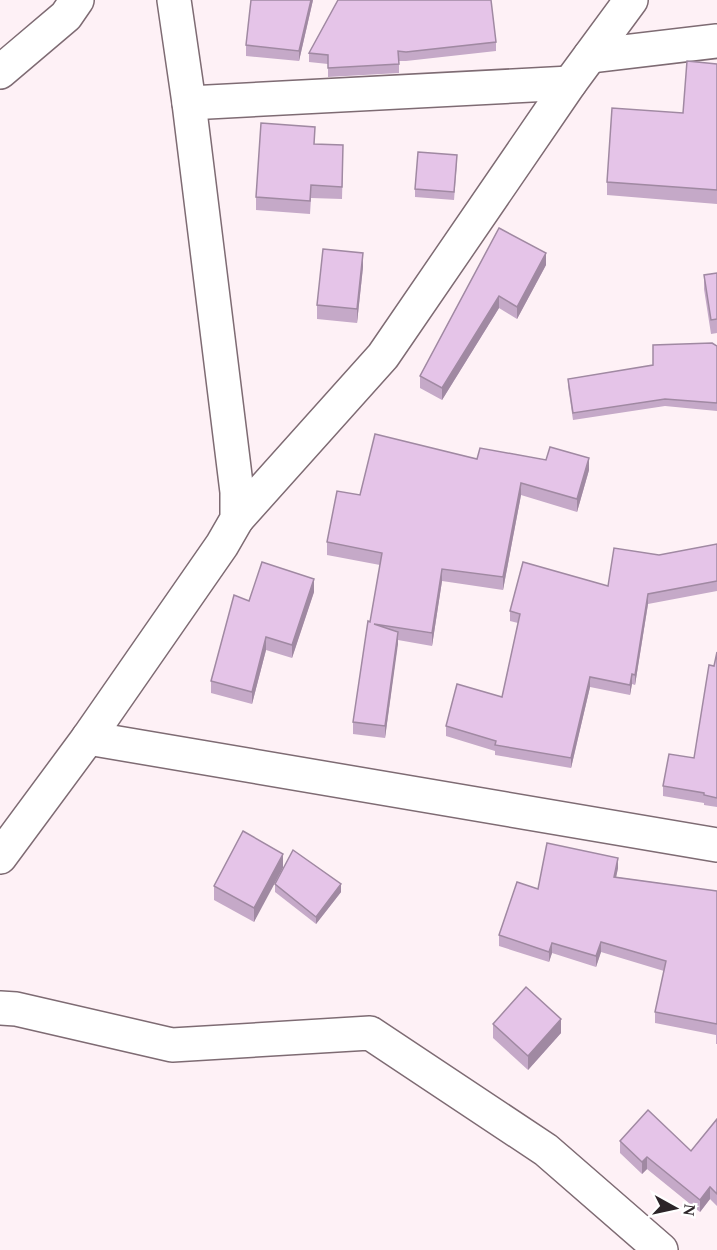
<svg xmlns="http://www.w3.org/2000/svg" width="717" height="1250" font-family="'Times New Roman',serif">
<rect width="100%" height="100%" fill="#fef1f6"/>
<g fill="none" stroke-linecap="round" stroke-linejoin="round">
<defs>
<g id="street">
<path d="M590 56 717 41"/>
<path d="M0 72 66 16 77 0"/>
<path d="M189 103 570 83"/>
<path d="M237 519 383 356 570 83 631 0"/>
<path d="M88 738 717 845"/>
<path d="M0 857 88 738 222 545 237 519V492L189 103 174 0"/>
<path d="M0 1008 16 1009 172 1045 370 1033 546 1150 661 1250"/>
</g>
</defs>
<use href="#street" stroke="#7e6b73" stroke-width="36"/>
<use href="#street" stroke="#fff" stroke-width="33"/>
</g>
<g fill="#c5a9c8">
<path d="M313 0 299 61 246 56V45Z"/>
<path d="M496 42V51L406 61H399V73L328 77V64L309 62V53Z"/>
<path d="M717 64V204L607 195V182L683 113Z"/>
<path d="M315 144 343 158 342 199 311 198 310 214 256 210V197Z"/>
<path d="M457 162 454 200 415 197V189Z"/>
<path d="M499 228 546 265 517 319 499 308 442 400 420 388V376Z"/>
<path d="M363 267 357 323 317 319V305Z"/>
<path d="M717 273V333L711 334 704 289V275Z"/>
<path d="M717 346V411L665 406 573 420 568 386V379L653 365Z"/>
<path d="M477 459 546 460 589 470 577 512 521 495 503 590 442 581 432 646 398 640 385 738 353 734V722L380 565 327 555V542L360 495Z"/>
<path d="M717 544V591L648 604 635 685 632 684 630 695 590 687 571 768 495 755V751L446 736V726L502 697 518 623 510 621V611L608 586 659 555Z"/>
<path d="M314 592 292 658 266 650 252 704 211 693V681L249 601Z"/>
<path d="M717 652V807L704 805V803L663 796V786L694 758Z"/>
<path d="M283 854 254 922 214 900V886Z"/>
<path d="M618 868 616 877 717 891V1044H716V1035L655 1023V1012L664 971 601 952 596 967 552 953 549 962 499 946V935L538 889Z"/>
<path d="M275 884 341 892 316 924 275 892Z"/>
<path d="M493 1024 561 1033 528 1070 493 1038Z"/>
<path d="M717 1119V1206L710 1199 700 1212 647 1169 642 1174 620 1153V1141L691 1151Z"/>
</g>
<g fill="#a089a2">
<path d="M311 0H313L299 61V51Z"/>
<path d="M363 253V267L357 323V309Z"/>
<path d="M546 253V265L517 319V307Z"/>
<path d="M499 296V308L442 400V388Z"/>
<path d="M589 458V470L577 512V499Z"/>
<path d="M521 483V495L503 590V577Z"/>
<path d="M442 569V581L432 646V633Z"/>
<path d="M314 579V592L292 658V645Z"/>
<path d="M648 594V604L635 685V675Z"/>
<path d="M398 632V644L385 738V726Z"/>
<path d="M266 637V650L252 704V692Z"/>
<path d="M632 674V684L630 695V685Z"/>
<path d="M590 677V687L571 768V758Z"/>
<path d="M283 854V868L254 922V908Z"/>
<path d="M618 858V868L614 887V877Z"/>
<path d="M341 884V892L316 924V917Z"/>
<path d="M601 942V952L596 967V956Z"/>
<path d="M552 943V953L549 962V952Z"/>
<path d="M561 1019V1033L528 1070V1056Z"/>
<path d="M647 1157V1169L642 1174V1162Z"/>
<path d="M710 1187V1199L700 1212V1200Z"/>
</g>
<g fill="#e5c4e8" stroke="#a089a2" stroke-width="1.5">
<path d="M251 0H311L299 51 246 45Z"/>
<path d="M338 0H491L496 42 406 52 398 51 399 64 328 68V55L309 53Z"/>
<path d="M687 61 717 64V190L607 182 612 108 683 113Z"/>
<path d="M261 123 315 127 314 144 343 145 342 187 311 185 310 201 256 197Z"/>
<path d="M418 152 457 155 454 192 415 189Z"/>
<path d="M499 228 546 253 517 307 499 296 442 388 420 376Z"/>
<path d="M323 249 363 253 357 309 317 305Z"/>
<path d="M717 273V319L711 320 704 275Z"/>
<path d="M712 343 717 346V403L665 399 573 413 568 379 653 365V345Z"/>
<path d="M375 434 477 459 480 448 546 460 550 447 589 458 577 499 521 483 503 577 442 569 432 633 374 624 398 632 385 726 353 722 368 621 370 622 382 553 327 542 337 491 360 495Z"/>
<path d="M717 544V581L648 594 635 675 632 674 630 685 590 677 571 758 495 745 496 741 446 726 457 684 502 697 520 614 510 611 523 562 608 586 614 548 659 555Z"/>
<path d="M262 562 314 579 292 645 266 637 252 692 211 681 234 595 249 601Z"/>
<path d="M717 652V798L704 795V793L663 786 669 754 694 758 709 665 714 666Z"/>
<path d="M243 831 283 854 254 908 214 886Z"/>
<path d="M547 843 618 858 614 877 717 891V1024L655 1012 666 961 601 942 596 956 552 943 549 952 499 935 517 882 538 889Z"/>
<path d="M293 850 341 884 316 917 275 884Z"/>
<path d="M526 987 561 1019 528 1056 493 1024Z"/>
<path d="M648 1110 691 1151 717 1119V1194L710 1187 700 1200 647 1157 642 1162 620 1141Z"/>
</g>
<g transform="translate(675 1208) rotate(98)" stroke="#ffffff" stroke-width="4.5" paint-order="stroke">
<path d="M0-4.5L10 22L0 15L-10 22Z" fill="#2c2428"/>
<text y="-9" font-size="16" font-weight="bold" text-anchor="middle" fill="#2c2428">N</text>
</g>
</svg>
